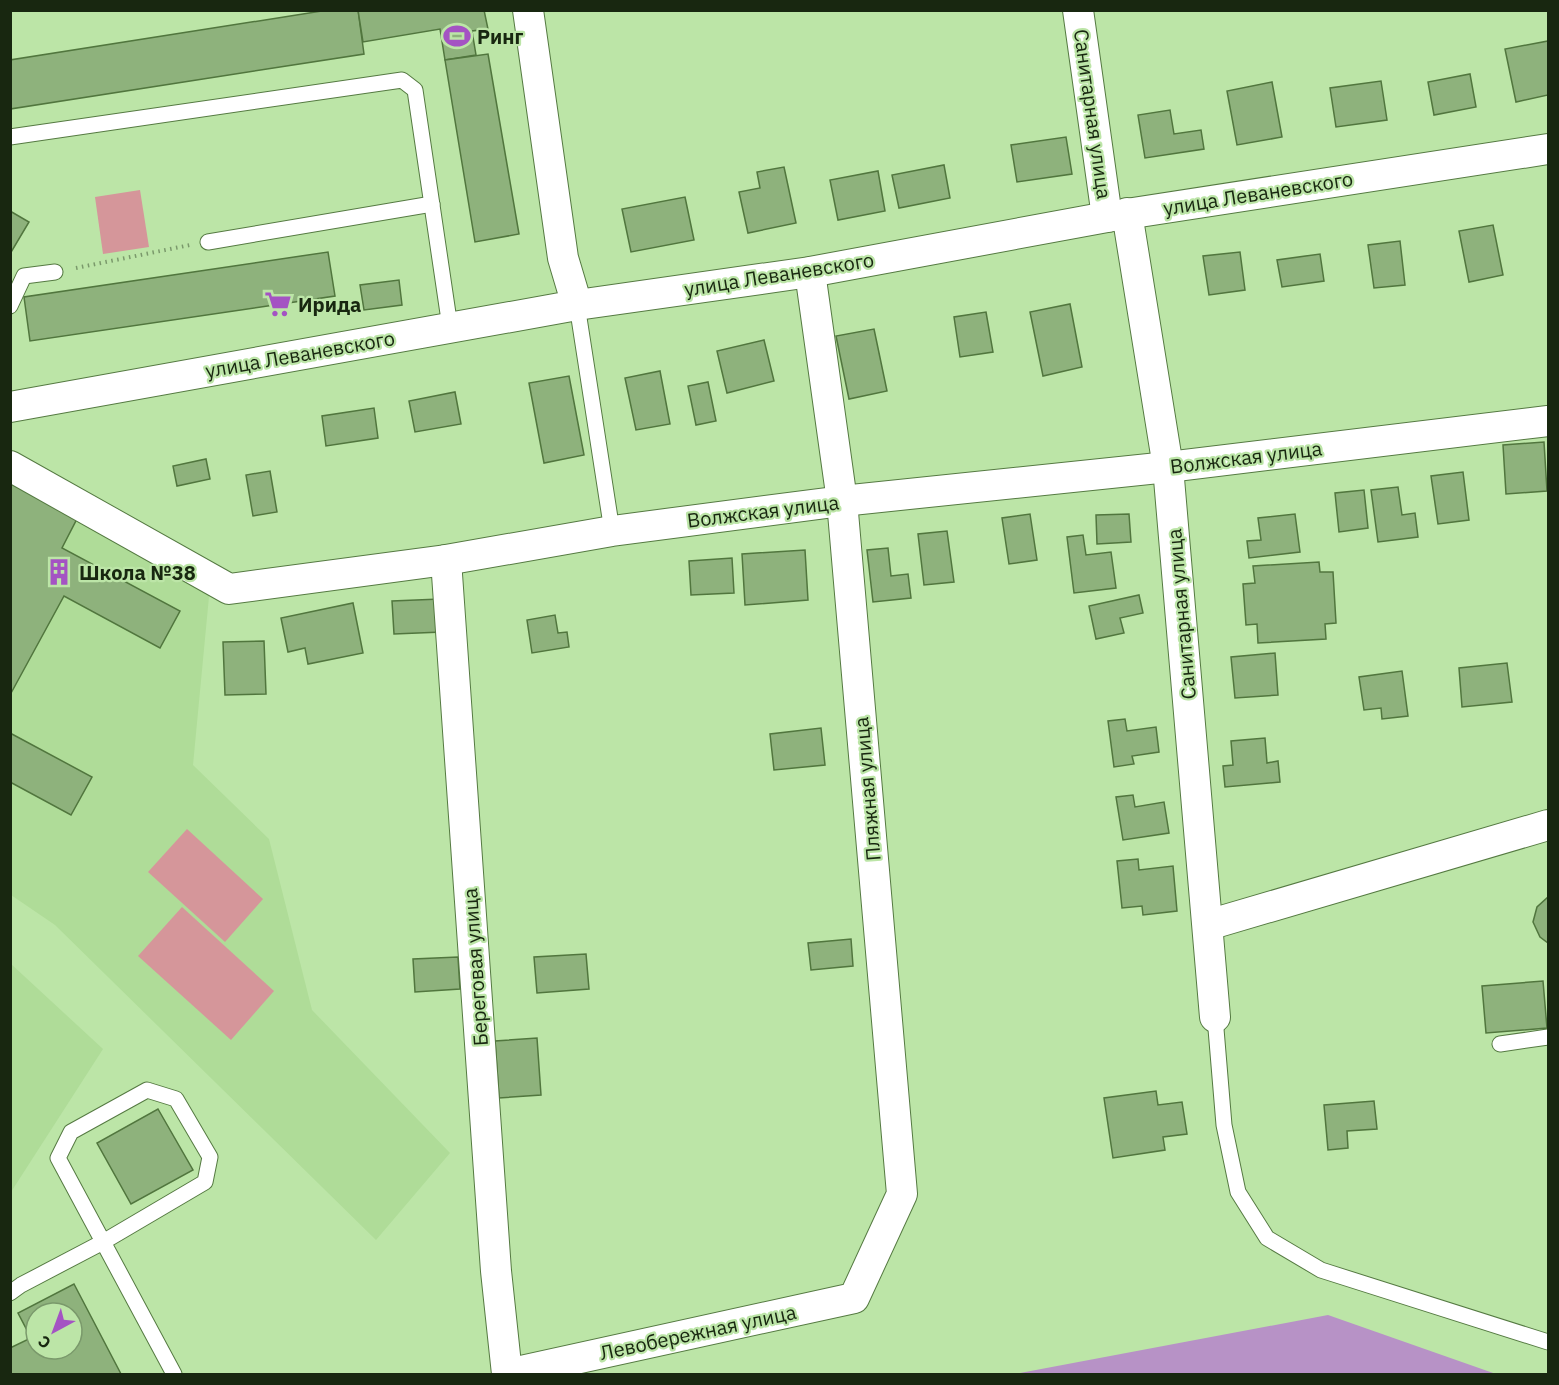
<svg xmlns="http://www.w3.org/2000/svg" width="1559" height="1385" font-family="'IBM Plex Sans',sans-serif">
<rect width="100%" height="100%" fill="#bce5a7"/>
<g fill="#afdc98">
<path d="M10 470 210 586 193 765 269 839 312 1010 450 1153 376 1240 55 925 11 895Z"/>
<path d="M11 964 103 1049 11 1192Z"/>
</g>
<g fill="#d5969a">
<path d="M140 190 149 247 103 254 95 197Z"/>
<path d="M187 829 263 899 225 942 148 872Z"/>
<path d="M182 907 274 991 231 1040 138 956Z"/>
</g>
<path fill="#b792c6" d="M1328 1315 1496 1374H1015Z"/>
<g fill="#8eb27c" stroke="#51763e" stroke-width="1.5" fill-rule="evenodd">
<path d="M328 10H358L364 54 10 109V60Z"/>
<path d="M358 10H484L488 29 472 31 476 55 445 60 440 29 363 42Z"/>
<path d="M1548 41V95L1516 102 1505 49Z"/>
<path d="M488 54 519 234 475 242 445 60Z"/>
<path d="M1470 74 1476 107 1434 115 1428 82Z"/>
<path d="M1381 81 1387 120 1336 127 1330 88Z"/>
<path d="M1272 82 1282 137 1237 145 1227 91Z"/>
<path d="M1170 110 1174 134 1201 130 1204 149 1145 158 1138 115Z"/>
<path d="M1066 137 1072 174 1017 182 1011 145Z"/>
<path d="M944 165 950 198 899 208 892 175Z"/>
<path d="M784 167 796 223 748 233 739 192 760 188 757 172Z"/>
<path d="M878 171 885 211 838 220 830 180Z"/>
<path d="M685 197 694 240 631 252 622 209Z"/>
<path d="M10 211 29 222 10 254Z"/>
<path d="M1493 225 1503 275 1469 282 1459 231Z"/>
<path d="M1400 241 1405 285 1374 288 1368 245Z"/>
<path d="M328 252 335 296 30 341 24 297Z"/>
<path d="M1240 252 1245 290 1209 295 1203 256Z"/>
<path d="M1320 254 1324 281 1282 287 1277 260Z"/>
<path d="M399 280 402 305 364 310 360 285Z"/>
<path d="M1070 304 1082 367 1043 376 1030 312Z"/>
<path d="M986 312 993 352 960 357 954 317Z"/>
<path d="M874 329 887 391 849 399 836 336Z"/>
<path d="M764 340 774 381 727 393 717 351Z"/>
<path d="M660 371 670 424 636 430 625 378Z"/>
<path d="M569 376 584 455 544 463 529 383Z"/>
<path d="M708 382 716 421 696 425 688 386Z"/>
<path d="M455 392 461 424 415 432 409 401Z"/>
<path d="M374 408 378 438 326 446 322 416Z"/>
<path d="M1544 442 1547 491 1506 494 1503 445Z"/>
<path d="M206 459 210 479 177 486 173 466Z"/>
<path d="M270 471 277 512 253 516 246 475Z"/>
<path d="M1463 472 1469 520 1438 524 1431 476Z"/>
<path d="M10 473 81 511 62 548 180 611 160 648 64 596 10 695Z"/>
<path d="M1398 487 1402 515 1415 513 1418 537 1378 542 1371 490Z"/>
<path d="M1364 490 1368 528 1339 532 1335 493Z"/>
<path d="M1030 514 1037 560 1009 564 1002 518Z"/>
<path d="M1129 514 1131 542 1097 544 1096 515Z"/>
<path d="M1295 514 1300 552 1249 558 1247 541 1261 540 1258 518Z"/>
<path d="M947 531 954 582 924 585 918 534Z"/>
<path d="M1083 535 1086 555 1111 552 1116 588 1074 593 1067 537Z"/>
<path d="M888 548 891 576 908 574 911 598 873 602 867 550Z"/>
<path d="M805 550 808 600 745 605 742 554Z"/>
<path d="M732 558 734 593 691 595 689 561Z"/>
<path d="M1319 562 1320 572H1333L1336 623 1325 624 1326 639 1258 643 1257 624 1246 625 1243 584 1255 583 1253 566Z"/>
<path d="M1139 595 1143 613 1120 618 1124 633 1096 639 1089 606Z"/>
<path d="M440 599 442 632 394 634 392 601Z"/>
<path d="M353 603 363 653 308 664 305 648 288 652 281 618Z"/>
<path d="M555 615 558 633 567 632 569 647 532 653 527 620Z"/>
<path d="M264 641 266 694 225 695 223 642Z"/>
<path d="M1275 653 1278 695 1235 698 1231 657Z"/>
<path d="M1507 663 1512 702 1462 707 1459 668Z"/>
<path d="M1402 671 1408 716 1382 719 1381 708 1364 710 1359 677Z"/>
<path d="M1125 719 1127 731 1156 727 1159 752 1132 756 1134 764 1114 767 1108 721Z"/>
<path d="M821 728 825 765 774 770 770 734Z"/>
<path d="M10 733 92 777 71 815 10 782Z"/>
<path d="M1265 738 1267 763 1278 761 1280 782 1225 787 1223 766 1233 765 1231 741Z"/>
<path d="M1133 795 1135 807 1164 802 1169 833 1123 840 1116 797Z"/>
<path d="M1138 859 1139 870 1173 866 1177 911 1143 915 1142 906 1122 908 1117 861Z"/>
<path d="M1548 897V943L1540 937 1533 922 1537 907Z"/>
<path d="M851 939 853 966 811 970 808 943Z"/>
<path d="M586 954 589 989 537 993 534 957Z"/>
<path d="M458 957 460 989 415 992 413 959Z"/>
<path d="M1543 981 1547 1028 1486 1033 1482 986Z"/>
<path d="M537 1038 541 1095 499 1098 495 1041Z"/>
<path d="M1156 1091 1158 1105 1182 1102 1187 1134 1163 1137 1165 1150 1113 1158 1104 1098Z"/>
<path d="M1374 1101 1377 1129 1347 1131 1348 1148 1328 1150 1324 1105Z"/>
<path d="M158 1109 193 1170 131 1204 97 1143Z"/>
<path d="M74 1284 121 1374H10V1348L31 1338 18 1313ZM36 1313H72V1349H36Z"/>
</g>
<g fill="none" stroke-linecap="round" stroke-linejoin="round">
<defs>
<g id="lane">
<path d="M10 137 402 80 415 90 450 327"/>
<path d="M208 242 432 204"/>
<path d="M577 305 612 531"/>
<path d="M10 306 24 276 55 272"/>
<path d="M1215 1017 1224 1125 1238 1192 1267 1238 1321 1270 1548 1342"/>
<path d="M1500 1044 1548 1037"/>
<path d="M10 1293 21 1285 103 1242 205 1182 210 1157 176 1099 147 1090 71 1132 58 1158 174 1374"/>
</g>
<g id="street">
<path d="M528 10 563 258 577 305"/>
<path d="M1078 10 1107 217"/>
<path d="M1127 213 1168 467 1215 1017"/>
<path d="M10 407 577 305 810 272 1107 217 1548 149"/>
<path d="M10 466 229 589 446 560 612 531 842 501 1168 467 1548 421"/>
<path d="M446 560 496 1271 507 1374"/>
<path d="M1208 925 1548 825"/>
<path d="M507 1374 854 1298 902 1194 842 501 810 272"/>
</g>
</defs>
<use href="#lane" stroke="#557a42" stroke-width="17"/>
<use href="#street" stroke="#557a42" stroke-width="32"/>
<path stroke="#7a996b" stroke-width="4" stroke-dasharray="1.5 4.5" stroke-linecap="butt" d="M76 268 190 245"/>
<use href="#lane" stroke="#fff" stroke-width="15"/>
<use href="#street" stroke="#fff" stroke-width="30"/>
</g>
<defs>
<symbol id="stadium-bare" viewBox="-9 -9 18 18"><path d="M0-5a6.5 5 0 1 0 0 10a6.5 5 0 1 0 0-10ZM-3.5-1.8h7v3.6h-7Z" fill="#a453c3" stroke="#bce5a7" stroke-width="2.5" paint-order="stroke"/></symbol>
<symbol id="supermarket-bare" viewBox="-9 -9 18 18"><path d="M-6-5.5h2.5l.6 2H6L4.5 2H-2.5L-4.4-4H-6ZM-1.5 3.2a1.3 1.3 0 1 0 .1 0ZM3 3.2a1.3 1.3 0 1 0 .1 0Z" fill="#a453c3" stroke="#bce5a7" stroke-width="2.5" paint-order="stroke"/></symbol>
<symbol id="building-bare" viewBox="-9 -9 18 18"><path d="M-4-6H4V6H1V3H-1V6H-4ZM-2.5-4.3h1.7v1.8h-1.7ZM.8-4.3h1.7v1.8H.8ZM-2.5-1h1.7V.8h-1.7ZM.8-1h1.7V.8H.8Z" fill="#a453c3" stroke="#bce5a7" stroke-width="2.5" paint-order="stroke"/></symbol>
</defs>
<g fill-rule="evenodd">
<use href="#stadium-bare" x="438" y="17" width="38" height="38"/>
<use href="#supermarket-bare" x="259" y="285" width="38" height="38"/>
<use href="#building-bare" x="40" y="553" width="38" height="38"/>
</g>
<g text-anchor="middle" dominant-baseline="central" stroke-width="4.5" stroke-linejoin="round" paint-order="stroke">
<g font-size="20" font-weight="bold" fill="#182710" stroke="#bce5a7" text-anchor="start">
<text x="477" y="36">Ринг</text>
<text x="298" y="304">Ирида</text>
<text x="79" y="572">Школа №38</text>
</g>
<g font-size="20" fill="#182710" stroke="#bce5a7">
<text transform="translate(1093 114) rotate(82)">Санитарная улица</text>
<text transform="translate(1258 193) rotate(-9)">улица Леваневского</text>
<text transform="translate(779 274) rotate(-9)">улица Леваневского</text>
<text transform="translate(300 354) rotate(-10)">улица Леваневского</text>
<text transform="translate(1246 457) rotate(-7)">Волжская улица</text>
<text transform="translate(763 511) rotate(-7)">Волжская улица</text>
<text transform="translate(1181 614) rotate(-95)">Санитарная улица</text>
<text transform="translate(867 789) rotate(-95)">Пляжная улица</text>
<text transform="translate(475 967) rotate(-94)">Береговая улица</text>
<text transform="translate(698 1332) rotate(-12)">Левобережная улица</text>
</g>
</g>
<rect width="1559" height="1385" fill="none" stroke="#182710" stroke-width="24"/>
<g transform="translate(54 1331) rotate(221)"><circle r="28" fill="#bce5a7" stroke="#7a996b" stroke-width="1.5"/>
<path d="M0-4.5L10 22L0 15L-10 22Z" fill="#a453c3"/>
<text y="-9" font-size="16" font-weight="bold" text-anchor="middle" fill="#182710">С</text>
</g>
</svg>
